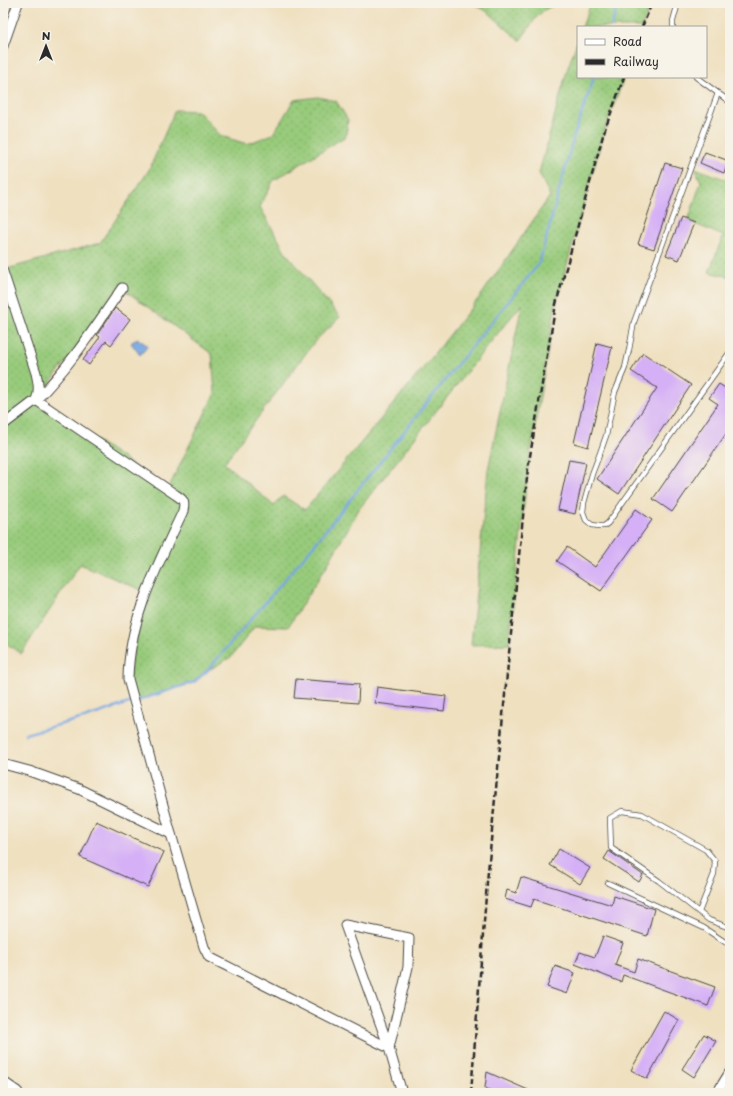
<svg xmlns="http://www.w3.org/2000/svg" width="733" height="1096" font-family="'Playpen Sans',sans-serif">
<defs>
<pattern id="grass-dots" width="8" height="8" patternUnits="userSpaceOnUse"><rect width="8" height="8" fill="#98cb7b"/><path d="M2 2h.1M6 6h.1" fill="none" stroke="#83ae6a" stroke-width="1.8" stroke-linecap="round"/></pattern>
</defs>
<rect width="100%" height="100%" fill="#f7f3e8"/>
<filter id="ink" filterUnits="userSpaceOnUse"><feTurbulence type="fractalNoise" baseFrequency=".025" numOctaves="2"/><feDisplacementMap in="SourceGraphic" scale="8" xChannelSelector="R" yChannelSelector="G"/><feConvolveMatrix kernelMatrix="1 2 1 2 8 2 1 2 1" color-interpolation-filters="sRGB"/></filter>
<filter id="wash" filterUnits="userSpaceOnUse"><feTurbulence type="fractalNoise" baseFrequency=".012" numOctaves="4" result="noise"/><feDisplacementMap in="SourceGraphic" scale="16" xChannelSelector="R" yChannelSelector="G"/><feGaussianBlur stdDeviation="0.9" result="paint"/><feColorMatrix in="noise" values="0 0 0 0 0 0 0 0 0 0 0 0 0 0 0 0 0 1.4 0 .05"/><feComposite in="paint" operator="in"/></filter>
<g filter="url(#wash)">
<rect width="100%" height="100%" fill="#efe0c0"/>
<g fill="url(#grass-dots)" stroke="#627b53" fill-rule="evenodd">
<path d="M472 3H558L544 10 535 19 520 41 488 12Z"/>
<path d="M591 3H652L642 27H582Z"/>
<path d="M578 39V77H624L604 132 556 304 543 378 528 468 509 644 471 645 488 470 522 304 489 344 359 509 329 562 288 627 255 626 231 657 207 671 194 682 134 702 128 679 146 592 80 564 21 654 3 641V270L100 243 149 170 175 110 198 111 221 136 247 144 273 134 294 100 318 97 336 101 348 120 346 136 273 181 260 207 286 253 340 317 315 341 224 463 274 506 283 496 305 510 429 361 482 294 550 196 539 173 567 70ZM122 288 212 354 215 393 168 489 37 400Z"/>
<path d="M695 168 730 181V277L709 272 723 236 688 221 701 182Z"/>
</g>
<path fill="#77a6e1" stroke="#516886" d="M137 338 148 346 140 355 131 343Z"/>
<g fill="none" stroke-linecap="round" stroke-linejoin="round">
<g stroke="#77a6e1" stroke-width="2.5">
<path d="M611 27 619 3"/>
<path d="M137 701 194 682 207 671 314 545 453 370 537 266 541 257 573 139 594 77"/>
<path d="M25 734 84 718 132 702"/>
</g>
</g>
<g id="blocks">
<g fill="#d5b0f6">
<path d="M705 152 729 161 724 173 700 163Z"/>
<path d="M665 163 682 168 654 249 638 244Z"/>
<path d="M681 218 694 223 679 260 666 255Z"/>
<path d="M115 308 130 319 111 345 106 341 89 365 83 360 100 337 97 335Z"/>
<path d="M597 343 612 347 588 447 574 443Z"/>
<path d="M643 353 691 385 619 494 597 479 657 388 631 371Z"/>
<path d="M719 384 730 391V428L672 512 653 499 718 404 709 398Z"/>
<path d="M569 460 586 463 575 514 558 510Z"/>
<path d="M636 509 652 520 601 591 557 561 567 547 595 567Z"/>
<path d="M296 679 359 684 358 703 294 698Z"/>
<path d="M377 687 446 696 444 711 375 703Z"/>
<path d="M96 821 164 852 148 887 80 857Z"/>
<path d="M559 849 590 868 580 884 550 865Z"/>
<path d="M609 851 643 875 639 882 604 859Z"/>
<path d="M521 877 612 905 614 896 654 909 647 936 534 899 531 907 505 899 507 890 516 893Z"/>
<path d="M603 936 623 943 615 965 634 972 638 959 715 987 708 1006 623 975 621 982 575 964 580 952 595 957Z"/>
<path d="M555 966 575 973 567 994 547 987Z"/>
<path d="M664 1011 679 1020 647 1079 631 1070Z"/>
<path d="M704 1034 716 1041 694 1077 682 1069Z"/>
<path d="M487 1072 535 1093H497L485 1088Z"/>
</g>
</g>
</g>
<g filter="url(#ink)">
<use href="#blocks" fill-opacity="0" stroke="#484641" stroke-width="1"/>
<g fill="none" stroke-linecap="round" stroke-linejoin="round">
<defs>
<g id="lane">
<path d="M673 27V21L678 3"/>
<path d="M696 77 730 102"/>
<path d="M718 93 634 322 629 350 625 368 615 392 606 436 600 453 592 474 584 503 583 512 586 520 592 525 599 526H604L608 523 730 352"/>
<path d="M608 883 704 928 725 942 730 945"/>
<path d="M699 912 714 874 715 861 706 850 642 814 622 811 610 818 611 848 659 881 709 920 730 928"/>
</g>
<g id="street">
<path d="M3 46 18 3"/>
<path d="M3 272 36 373C38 382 40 391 36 400L3 425"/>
<path d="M122 288C95 327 70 366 36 400L176 495C184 500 185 502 183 511 158 565 129 618 128 679L171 834 204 947 209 957 389 1048 402 1093"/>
<path d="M3 764 29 771 79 789 171 834"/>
<path d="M345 925 409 938 408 967 389 1048Z"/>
<path d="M717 1093 730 1072"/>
</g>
<path id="secondary" d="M3 1084 16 1093"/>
</defs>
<use href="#lane" stroke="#484641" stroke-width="6"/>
<use href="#street" stroke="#484641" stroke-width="11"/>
<use href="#secondary" stroke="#484641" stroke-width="15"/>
<use href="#lane" stroke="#fff" stroke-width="4.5"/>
<use href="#street" stroke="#fff" stroke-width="9"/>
<use href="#secondary" stroke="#fff" stroke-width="13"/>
<g stroke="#2b2b2b" stroke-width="2.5" stroke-dasharray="6 3" stroke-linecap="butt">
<path d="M642 27 652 3"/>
<path d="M471 1093 487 882 509 653 528 468 543 378 556 304 604 132 624 77"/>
</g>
</g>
</g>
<rect width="733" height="1096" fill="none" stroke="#f7f3e8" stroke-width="16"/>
<rect x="577" y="26" width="130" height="52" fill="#f7f3e8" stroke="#a5a39c"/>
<rect x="585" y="39" width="20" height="6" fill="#ffffff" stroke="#a5a39c"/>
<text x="613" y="46" font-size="12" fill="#2b2b2b">Road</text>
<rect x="585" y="59" width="20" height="6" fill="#2b2b2b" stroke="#a5a39c"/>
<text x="613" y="66" font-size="12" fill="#2b2b2b">Railway</text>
<g transform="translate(46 46)" stroke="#f7f3e8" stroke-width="3" paint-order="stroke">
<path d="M0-3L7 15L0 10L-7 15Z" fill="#2b2b2b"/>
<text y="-6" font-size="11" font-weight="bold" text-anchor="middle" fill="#2b2b2b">N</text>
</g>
</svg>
